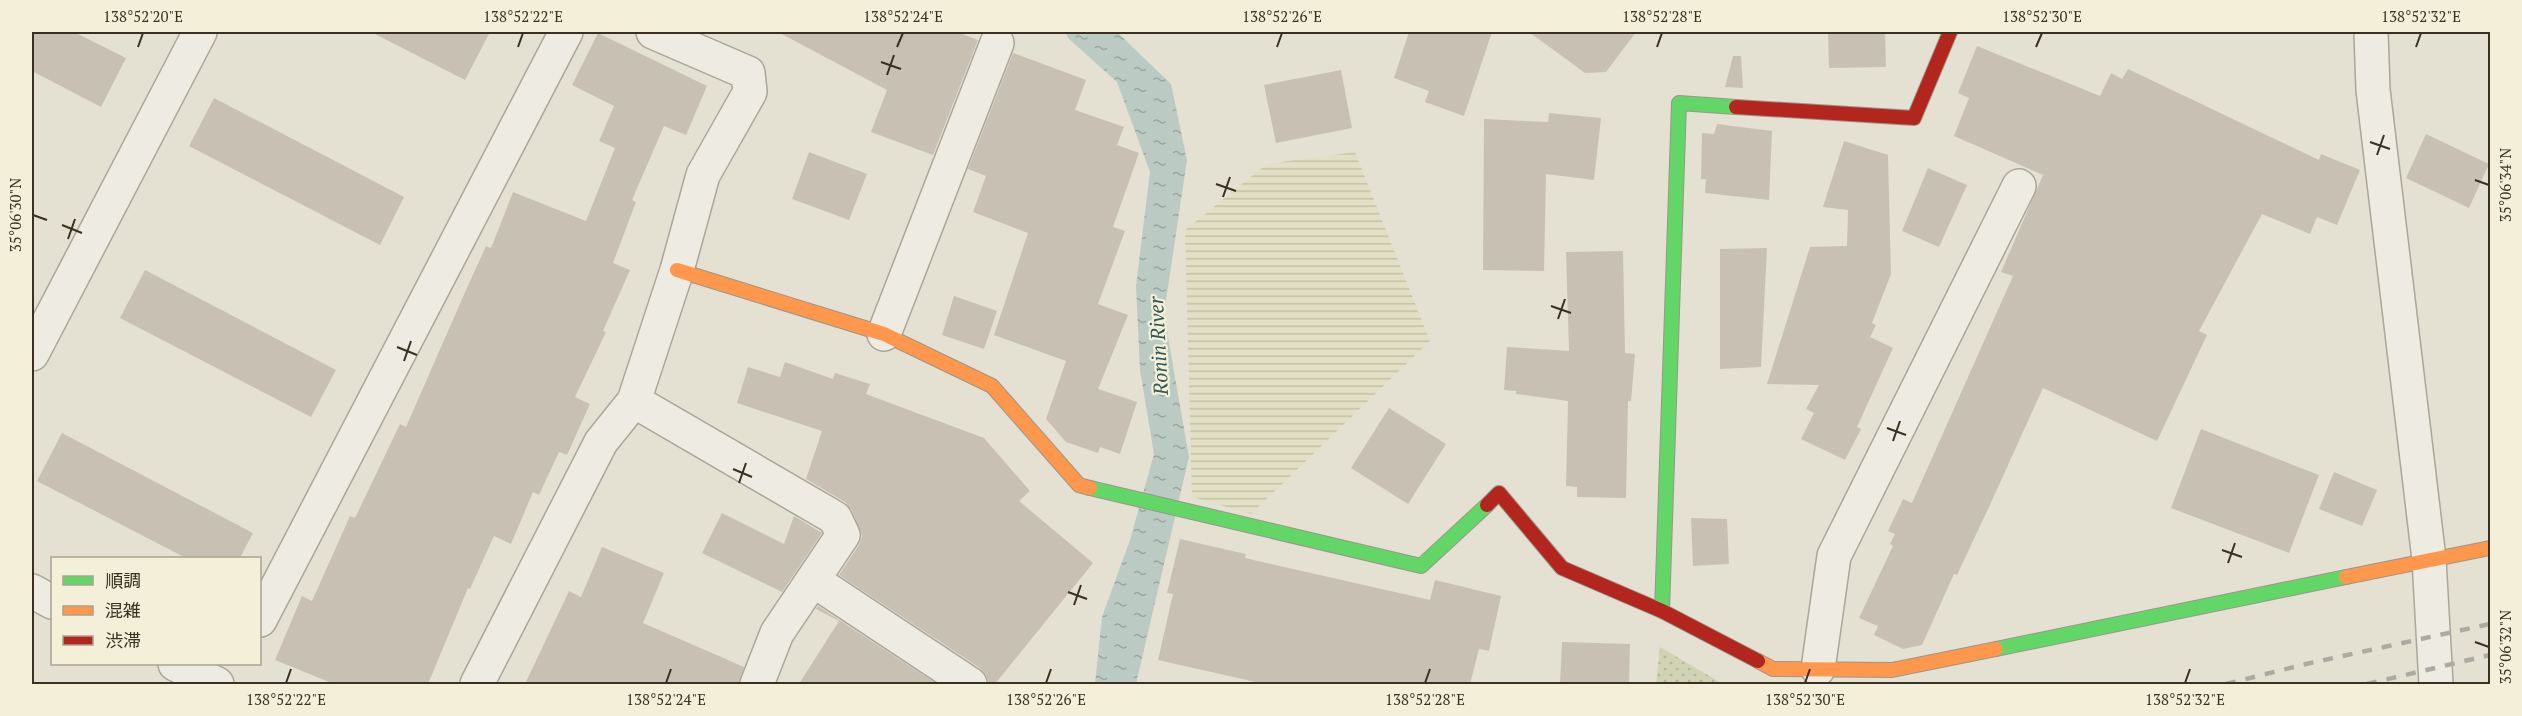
<svg xmlns="http://www.w3.org/2000/svg" width="2522" height="716" font-family="'PT Serif','Noto Sans JP',serif">
<defs>
<pattern id="farmland-rules" width="6" height="5" patternUnits="userSpaceOnUse" patternTransform="scale(1.5)"><rect width="6" height="5" fill="#e2e0c4"/><path d="M0 2.5h6" fill="none" stroke="#c3c0a8"/></pattern>
<pattern id="green-dots" width="8" height="8" patternUnits="userSpaceOnUse" patternTransform="scale(1.5)"><rect width="8" height="8" fill="#d0d4b5"/><path d="M2 2h.1M6 6h.1" fill="none" stroke="#b3b69b" stroke-width="1.8" stroke-linecap="round"/></pattern>
<pattern id="water-ripples" width="26" height="14" patternUnits="userSpaceOnUse" patternTransform="scale(1.5)"><rect width="26" height="14" fill="#bbcbc3"/><path d="M2 4q2-2 4 0t4 0M15 11q2-2 4 0t4 0" fill="none" stroke="#99a59e"/></pattern>
</defs>
<rect width="100%" height="100%" fill="#e4e1d2"/>
<path fill="url(#farmland-rules)" d="M1355 152 1430 341 1251 514 1192 497 1185 230 1267 164Z"/>
<path fill="url(#green-dots)" d="M1660 647 1723 684H1656Z"/>
<path fill="url(#water-ripples)" d="M1065 32H1117L1171 84 1187 160 1164 314 1189 457 1136 684H1095L1102 617 1130 540 1154 454 1140 370 1136 286 1150 172 1117 82 1069 39Z"/>
<g fill="#c8c1b3">
<path d="M32 32H74L126 58 101 107 32 71Z"/>
<path d="M371 32H490L465 80Z"/>
<path d="M778 32H957L978 40 933 155 871 132 887 90Z"/>
<path d="M1409 32H1492L1464 116 1425 102 1429 91 1394 78Z"/>
<path d="M1529 32H1636L1606 72 1585 73Z"/>
<path d="M1828 32H1885L1886 67 1829 68Z"/>
<path d="M598 33 707 86 686 135 664 126 632 200 636 202 613 263 630 270 603 331 606 332 575 397 590 404 567 455 559 452 539 495 533 492 511 544 494 536 470 589 468 588 428 684H334L275 660 302 596 312 601 350 516 355 518 400 424 406 427 466 290 486 246 491 248 513 192 586 221 615 148 599 141 614 106 572 85Z"/>
<path d="M1977 46 2100 96 2111 73 2122 79 2128 69 2319 160 2321 154 2360 170 2337 225 2317 217 2310 234 2262 214 2199 331 2207 335 2157 441 2043 388 1989 507 1957 575 1954 574 1922 645 1903 649 1874 635 1878 626 1859 618 1893 546 1890 544 1895 534 1888 531 1903 499 1912 503 2013 276 2001 272 2043 175 1954 136 1969 98 1958 93Z"/>
<path d="M1013 53 1086 80 1075 110 1124 127 1117 145 1139 153 1113 227 1125 231 1098 304 1128 315 1098 389 1137 402 1120 454 1100 447 1098 453 1066 442 1046 419 1066 361 994 335 1028 233 973 212 986 176 968 169Z"/>
<path d="M1733 56H1741L1743 88 1725 87Z"/>
<path d="M1341 70 1352 128 1276 143 1264 85Z"/>
<path d="M214 98 404 197 380 245 189 146Z"/>
<path d="M1549 113 1601 118 1594 180 1546 174 1544 271 1483 270 1484 119 1548 122Z"/>
<path d="M1717 124 1772 131 1769 200 1705 193 1706 179H1701L1702 133 1714 134Z"/>
<path d="M2426 134 2489 164 2469 208 2406 178Z"/>
<path d="M1844 141 1888 155 1891 274 1872 323 1876 325 1870 337 1893 348 1857 427 1861 429 1845 460 1801 439 1814 413 1806 409 1819 385 1767 384 1810 247 1847 246 1848 210 1823 207Z"/>
<path d="M809 152 867 174 849 220 792 199Z"/>
<path d="M1928 168 1967 185 1939 247 1902 231Z"/>
<path d="M1767 248 1761 367 1720 369V249Z"/>
<path d="M1623 251 1625 353 1635 354 1631 401H1628L1626 498 1577 497V487L1566 486 1568 401 1516 394V391L1504 390 1507 347 1569 351 1566 252Z"/>
<path d="M145 270 336 370 311 417 120 318Z"/>
<path d="M954 296 997 311 984 349 942 335Z"/>
<path d="M785 362 833 379 835 373 870 384 866 394 984 438 1030 491 1019 501 1093 563 995 684H989L986 675 980 668 839 575 859 545 862 536 852 510 845 502 806 479 822 431 737 403 748 367 780 377Z"/>
<path d="M1389 408 1446 444 1408 504 1351 468Z"/>
<path d="M2201 429 2319 475 2289 553 2171 508Z"/>
<path d="M62 433 253 533 240 558H186L37 481Z"/>
<path d="M2334 472 2377 490 2362 526 2319 509Z"/>
<path d="M722 513 784 544 794 516 822 533 782 592 702 553Z"/>
<path d="M1691 518 1727 519 1729 564 1693 566Z"/>
<path d="M1180 539 1246 554 1245 558 1430 600 1435 580 1501 596 1489 651 1479 649 1470 684H1264L1158 660 1173 594 1167 593Z"/>
<path d="M602 547 664 573 643 623 744 667 739 684H525L569 591 581 597Z"/>
<path d="M818 606 937 684H799L839 621 816 609Z"/>
<path d="M1562 642 1630 644 1629 684H1560Z"/>
</g>
<g fill="none" stroke-linecap="round" stroke-linejoin="round">
<defs>
<g id="street">
<path d="M2371 32 2373 90 2429 559 2436 684"/>
<path d="M884 334 997 43"/>
<path d="M32 354 200 32"/>
<path d="M634 401 835 518 843 535 777 633 757 684"/>
<path d="M813 580 970 684"/>
<path d="M32 591 52 602"/>
<path d="M260 620 566 32"/>
<path d="M175 664 217 684"/>
<path d="M1818 669 1834 556 2019 186"/>
<path d="M477 684 601 442 634 401 677 270 703 175 750 92 748 73 653 32"/>
</g>
<g id="fast">
<path d="M1090 488 1421 566 1487 505"/>
<path d="M1662 611 1679 103 1736 107"/>
<path d="M1996 649 2346 577"/>
</g>
<g id="slow">
<path d="M677 270 884 334 992 386 1079 485 1090 488"/>
<path d="M2346 577 2490 548"/>
<path d="M1758 661 1773 669 1892 670 1996 649"/>
</g>
<g id="jam">
<path d="M1736 107 1914 118 1950 32"/>
<path d="M1487 505 1499 493 1562 568 1662 611 1758 661"/>
</g>
</defs>
<use href="#street" stroke="#aaa69a" stroke-width="36"/>
<use href="#fast" stroke="#9a968a" stroke-width="16"/>
<use href="#slow" stroke="#9a968a" stroke-width="16"/>
<use href="#jam" stroke="#9a968a" stroke-width="16"/>
<use href="#street" stroke="#edebe2" stroke-width="33"/>
<use href="#fast" stroke="#63d668" stroke-width="14"/>
<use href="#slow" stroke="#ff974d" stroke-width="14"/>
<use href="#jam" stroke="#b3261e" stroke-width="14"/>
<g stroke="#adaaa2" stroke-width="4.5" stroke-dasharray="10 10" stroke-linecap="butt">
<path d="M2226 684 2306 664 2490 624"/>
<path d="M2367 684 2490 655"/>
</g>
</g>
<path fill="none" stroke="#393022" stroke-width="2" d="M138 47 143 33M518 47 523 33M897 47 903 33M1277 47 1282 33M1657 47 1662 33M2036 47 2042 33M2416 47 2421 33M881 62 901 69M887 75 894 55M2370 142 2390 149M2377 155 2384 135M2475 180 2489 185M1216 184 1236 191M1223 197 1230 177M33 215 47 220M62 225 82 233M68 239 75 219M1551 306 1571 313M1558 319 1565 299M397 347 417 355M404 361 411 341M1887 428 1906 435M1893 441 1900 421M733 469 752 477M739 483 746 463M2222 550 2242 557M2228 563 2235 543M1068 592 1087 599M1074 605 1081 585M2475 642 2489 647M286 683 291 669M666 683 671 669M1046 683 1051 669M1425 683 1430 669M1805 683 1810 669M2185 683 2190 669"/>
<g text-anchor="middle" dominant-baseline="central" stroke-width="4.5" stroke-linejoin="round" paint-order="stroke">
<g font-size="20" font-style="italic" fill="#325658" stroke="#f4efd9">
<text transform="translate(1158 346) rotate(-93)">Ronin River</text>
</g>
</g>
<rect width="2522" height="716" fill="none" stroke="#f4efd9" stroke-width="66"/>
<rect x="51" y="557" width="210" height="108" fill="#f4efd9" stroke="#a9a390" stroke-width="1.5"/>
<rect x="63" y="576" width="30" height="9" fill="#63d668" stroke="#a9a390" stroke-width="1.5"/>
<text x="105" y="587" font-size="18" fill="#393022">順調</text>
<rect x="63" y="606" width="30" height="9" fill="#ff974d" stroke="#a9a390" stroke-width="1.5"/>
<text x="105" y="617" font-size="18" fill="#393022">混雑</text>
<rect x="63" y="636" width="30" height="9" fill="#b3261e" stroke="#a9a390" stroke-width="1.5"/>
<text x="105" y="647" font-size="18" fill="#393022">渋滞</text>
<rect x="33" y="33" width="2456" height="650" fill="none" stroke="#393022" stroke-width="2"/>
<g font-size="15" text-anchor="middle" fill="#393022">
<text x="143" y="22">138°52'20"E</text>
<text x="523" y="22">138°52'22"E</text>
<text x="903" y="22">138°52'24"E</text>
<text x="1282" y="22">138°52'26"E</text>
<text x="1662" y="22">138°52'28"E</text>
<text x="2042" y="22">138°52'30"E</text>
<text x="2421" y="22">138°52'32"E</text>
<text transform="translate(2506 185) rotate(-90)" y="5">35°06'34"N</text>
<text transform="translate(16 215) rotate(-90)" y="5">35°06'30"N</text>
<text transform="translate(2506 647) rotate(-90)" y="5">35°06'32"N</text>
<text x="286" y="705">138°52'22"E</text>
<text x="666" y="705">138°52'24"E</text>
<text x="1046" y="705">138°52'26"E</text>
<text x="1425" y="705">138°52'28"E</text>
<text x="1805" y="705">138°52'30"E</text>
<text x="2185" y="705">138°52'32"E</text>
</g>
</svg>
